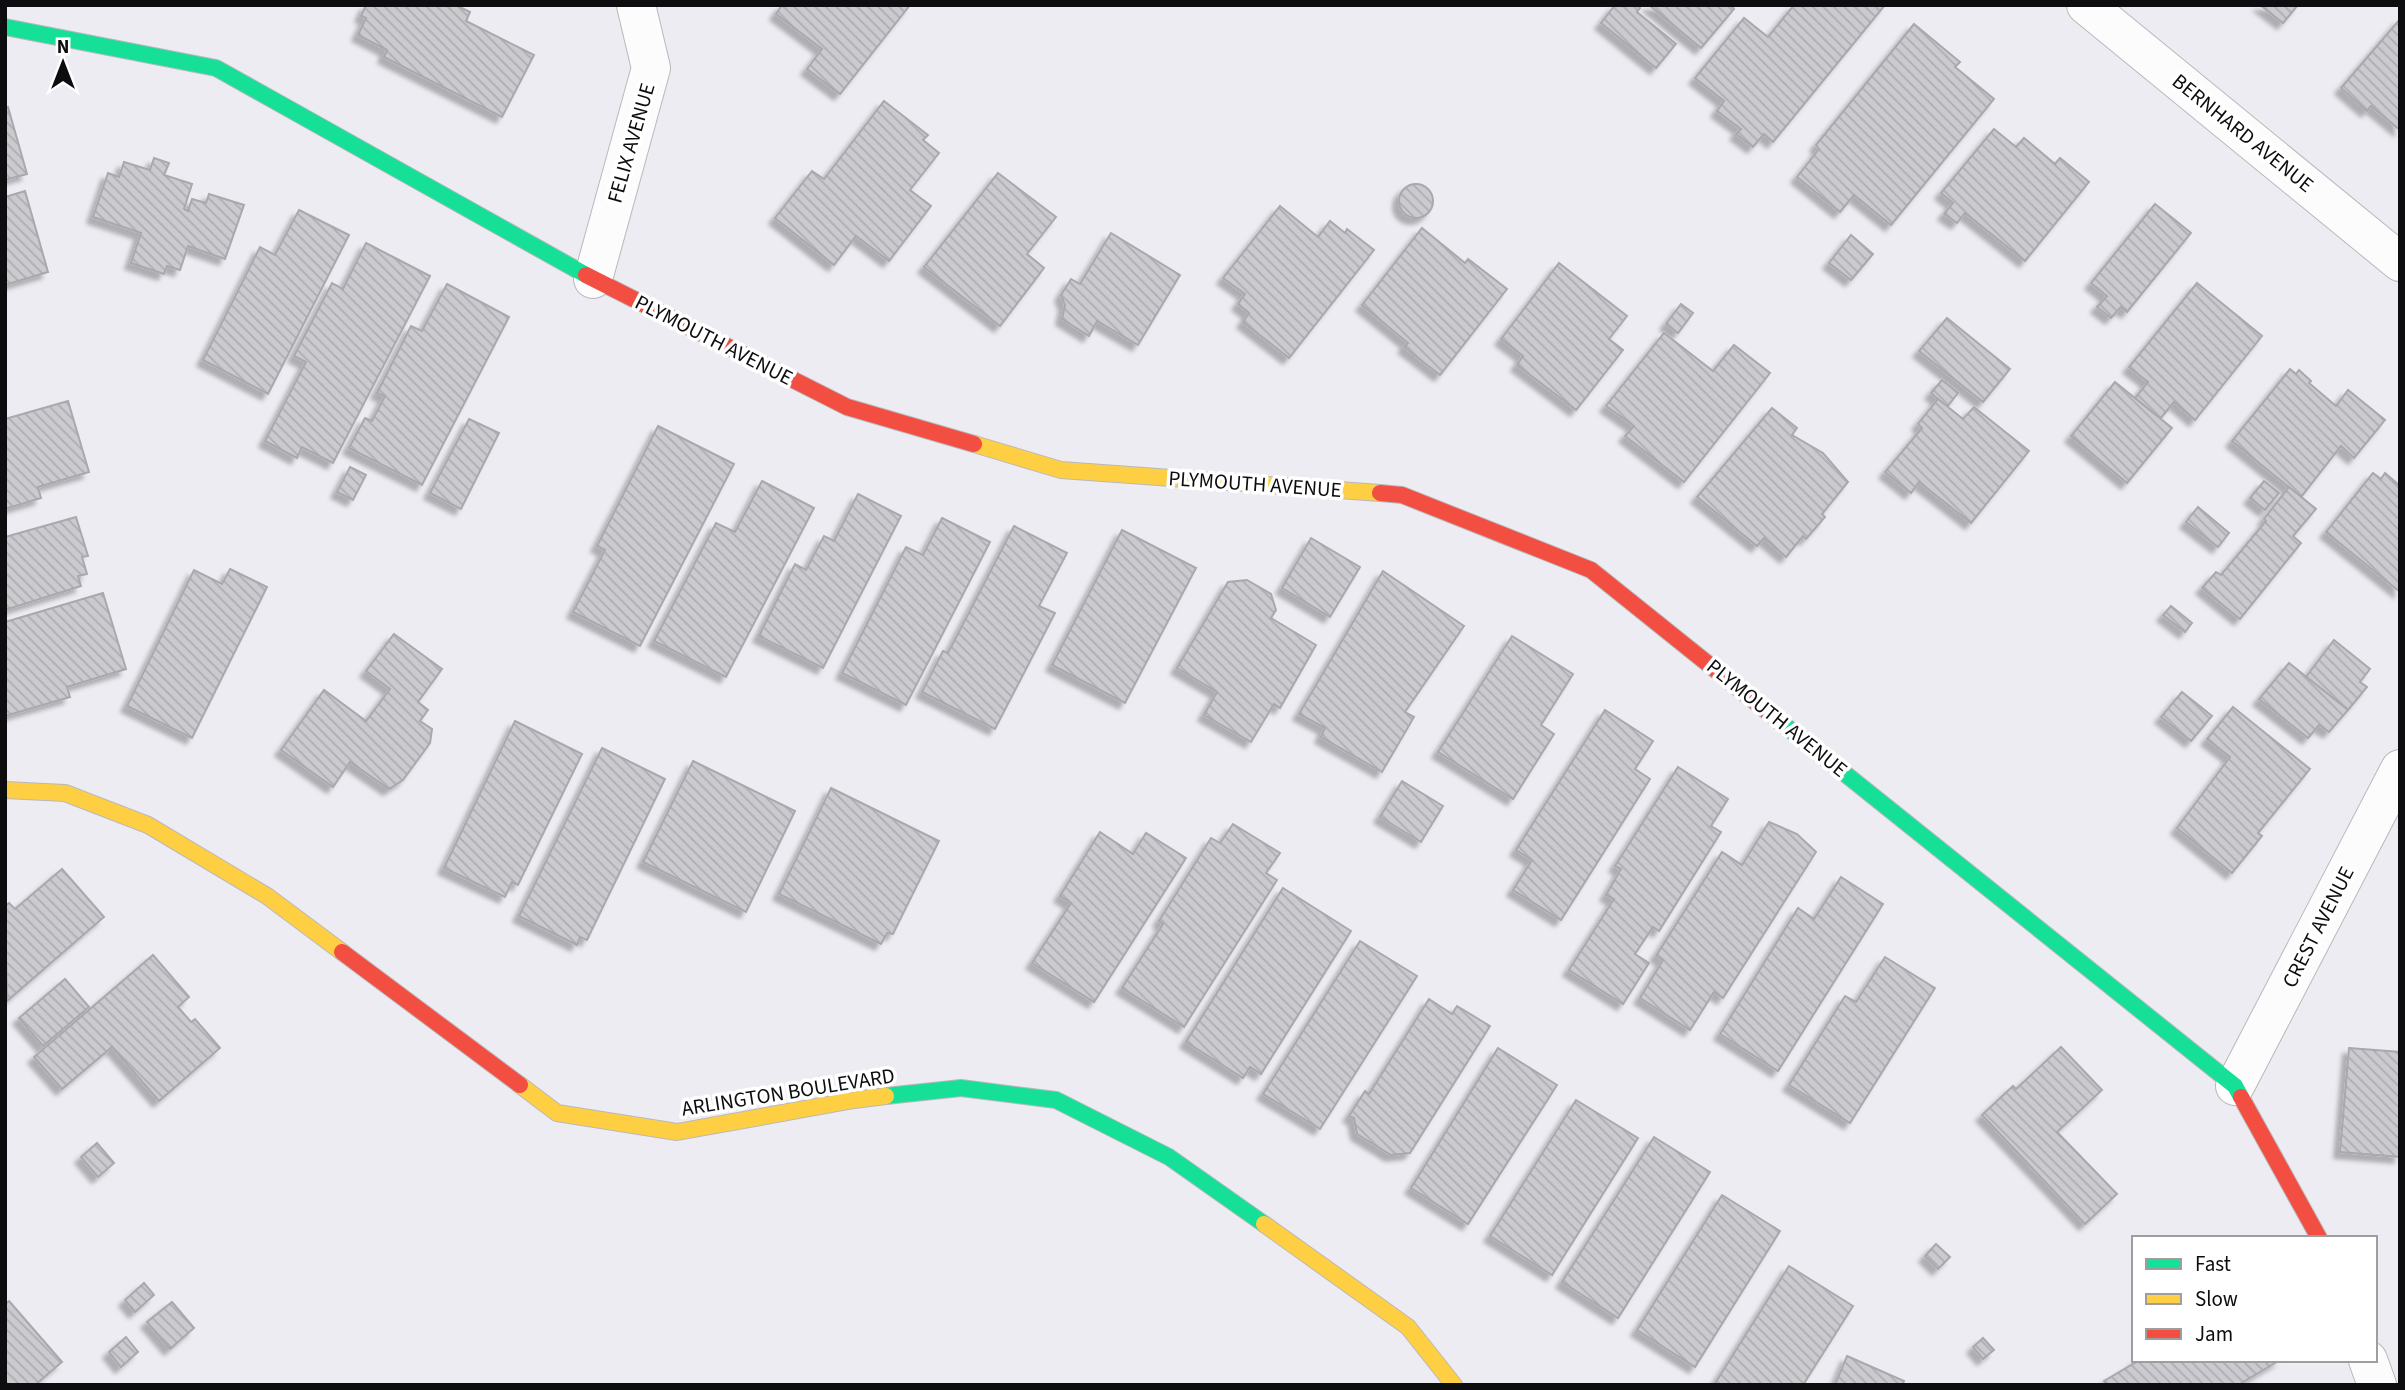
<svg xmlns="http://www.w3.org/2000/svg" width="2405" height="1390" font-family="'Source Sans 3',sans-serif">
<defs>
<pattern id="building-back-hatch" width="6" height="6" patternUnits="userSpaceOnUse" patternTransform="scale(1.75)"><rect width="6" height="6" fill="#cbcbcf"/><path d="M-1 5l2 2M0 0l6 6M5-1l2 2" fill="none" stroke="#adadb1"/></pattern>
<filter id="shadow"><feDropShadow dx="-6" dy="6" stdDeviation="2" flood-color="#0004"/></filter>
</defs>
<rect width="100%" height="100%" fill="#edecf2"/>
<g fill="url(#building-back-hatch)" stroke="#a9a8ac" stroke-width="2" filter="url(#shadow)">
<path d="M366 5H456L470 12 466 21 534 55 502 117 384 57 387 50 358 35 366 18 361 16Z"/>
<path d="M782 5H910L840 94 807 69 822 49 776 14Z"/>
<path d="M1615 5H1637L1640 8 1637 12 1676 44 1656 68 1601 23Z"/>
<path d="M1649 5H1731L1734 9 1701 48Z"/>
<path d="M1794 5H1885L1773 142 1764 134 1753 147 1736 134 1741 129 1717 111 1724 101 1695 78 1744 18 1768 37Z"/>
<path d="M2260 5H2298L2283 23Z"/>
<path d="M2400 19V130L2371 106 2367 111 2341 88Z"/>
<path d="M1914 24 1960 62 1955 67 1994 99 1891 225 1854 195 1840 212 1797 177 1819 149 1816 145Z"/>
<path d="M884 101 928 135 923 140 939 153 910 190 931 206 889 261 856 236 834 265 775 218 812 171 824 179Z"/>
<path d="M8 107 27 174 5 180V108Z"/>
<path d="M1994 129 2016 147 2024 138 2055 164 2060 158 2089 182 2025 261 1965 213 1957 223 1944 214 1953 203 1941 193Z"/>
<path d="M154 158 169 163 164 175 192 184 184 209 188 211 192 199 206 203 209 194 244 205 225 259 188 246 180 270 167 266 164 274 131 263 141 233 93 217 108 173 119 177 124 162 150 170Z"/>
<path d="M998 173 1056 217 1027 254 1044 268 1000 326 924 267Z"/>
<circle cx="1416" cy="201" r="17"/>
<path d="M25 191 48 272 5 285V197Z"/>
<path d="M2155 204 2191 233 2127 312 2121 307 2111 318 2097 307 2107 296 2091 283Z"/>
<path d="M1280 206 1318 237 1330 221 1345 233 1347 229 1374 250 1289 358 1243 322 1249 313 1238 304 1245 294 1223 278Z"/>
<path d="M299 210 349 235 268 394 203 360 260 247 275 255Z"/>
<path d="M1422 228 1465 263 1468 259 1507 289 1440 375 1404 347 1408 343 1362 305Z"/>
<path d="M1111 233 1180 275 1138 345 1097 321 1089 336 1062 319 1065 305 1061 295 1071 279 1080 284Z"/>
<path d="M1851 235 1873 254 1851 280 1829 263Z"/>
<path d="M366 243 430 276 333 463 302 447 297 458 265 441 306 362 294 356 332 283 343 289Z"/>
<path d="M1559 263 1627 316 1609 339 1623 350 1576 410 1517 365 1523 356 1501 339Z"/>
<path d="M2197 283 2262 336 2195 420 2174 402 2160 419 2135 398 2148 382 2129 367Z"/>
<path d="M447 284 509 317 422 485 349 448 365 418 372 421 385 396 377 393 411 326 422 331Z"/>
<path d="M1681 304 1693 313 1678 333 1666 324Z"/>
<path d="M1947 318 2010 369 1983 402 1919 351Z"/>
<path d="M1664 333 1713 371 1734 345 1770 373 1684 482 1625 436 1634 426 1606 406Z"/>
<path d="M2290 369 2296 374 2299 370 2311 381 2309 383 2336 406 2348 390 2385 420 2354 458 2341 446 2301 497 2232 441Z"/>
<path d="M1942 380 1958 393 1947 407 1931 393Z"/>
<path d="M2115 382 2172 428 2127 483 2071 436Z"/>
<path d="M1938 399 1963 419 1974 407 2029 451 1971 523 1919 482 1911 493 1885 472 1922 428 1918 424Z"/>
<path d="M68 401 89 472 38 487 41 498 5 509V419Z"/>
<path d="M1772 408 1797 428 1792 435 1823 453 1848 482 1822 514 1825 517 1806 539 1803 536 1786 557 1764 538 1757 546 1697 497Z"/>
<path d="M469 419 499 433 461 509 430 493Z"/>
<path d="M658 426 734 464 640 646 573 612 605 550 597 546Z"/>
<path d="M350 467 366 475 353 500 337 492Z"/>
<path d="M2373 473 2381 479 2385 473 2400 486V592L2326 532Z"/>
<path d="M762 481 814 508 726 677 654 641 716 523 735 532Z"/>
<path d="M2264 481 2279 493 2265 510 2250 498Z"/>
<path d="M2289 487 2316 509 2293 536 2301 543 2240 619 2202 588 2216 572 2221 575 2266 521 2264 519Z"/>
<path d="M858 494 901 516 823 668 759 636 795 564 806 570 824 536 834 541Z"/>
<path d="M2198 507 2229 533 2218 547 2186 522Z"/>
<path d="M76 517 88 556 82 557 87 574 78 576 81 586 5 610V537Z"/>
<path d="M942 518 990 542 906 705 842 673 906 547 923 555Z"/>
<path d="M1014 526 1067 553 1039 606 1055 613 995 729 922 692 943 651 948 653Z"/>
<path d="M1122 530 1196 568 1125 703 1052 665Z"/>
<path d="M1311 538 1360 567 1330 617 1282 588Z"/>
<path d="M230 569 267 587 192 738 127 706 194 570 222 584Z"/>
<path d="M1383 571 1464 626 1405 712 1414 717 1382 772 1321 737 1325 728 1299 714Z"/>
<path d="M1247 580 1271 594 1276 610 1271 618 1316 645 1280 708 1274 704 1251 742 1204 715 1217 692 1177 668 1228 582Z"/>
<path d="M103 593 126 669 67 687 70 697 5 716V622Z"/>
<path d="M2171 606 2192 623 2185 632 2163 615Z"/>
<path d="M394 634 442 669 418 702 428 710 420 721 432 729 430 743 403 780 389 789 350 762 333 787 281 750 324 690 366 721 390 689 366 671Z"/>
<path d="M1512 636 1573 674 1541 725 1554 734 1513 799 1438 752Z"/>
<path d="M2334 640 2370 669 2360 682 2367 687 2348 710 2306 677Z"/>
<path d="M2289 663 2348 710 2329 732 2319 725 2308 738 2259 699Z"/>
<path d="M2182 692 2212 716 2191 741 2161 717Z"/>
<path d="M2233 707 2310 769 2258 833 2262 836 2232 873 2177 828 2230 757 2207 739Z"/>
<path d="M1605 710 1653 741 1635 769 1650 779 1561 920 1513 890 1532 860 1516 850Z"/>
<path d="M515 721 582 754 518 885 512 882 505 897 444 868Z"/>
<path d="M602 748 665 779 587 940 580 937 577 945 519 916Z"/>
<path d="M693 761 795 811 746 912 643 862Z"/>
<path d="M1678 767 1728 799 1711 826 1721 832 1659 931 1653 927 1635 954 1649 963 1623 1004 1569 970 1614 899 1606 895 1621 869 1615 866Z"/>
<path d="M1402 781 1443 806 1421 842 1380 817Z"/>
<path d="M831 788 939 841 893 934 887 933 881 944 779 894Z"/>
<path d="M1769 822 1797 834 1816 852 1723 998 1714 992 1690 1030 1640 998 1663 960 1656 956 1722 852 1742 865Z"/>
<path d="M1233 824 1280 853 1266 873 1277 880 1184 1027 1122 988 1163 924 1159 921 1211 838 1220 843Z"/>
<path d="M1100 832 1133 854 1146 833 1186 858 1094 1002 1032 963 1071 903 1060 896Z"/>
<path d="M62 869 104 917 7 1001 5 906 9 903 15 909Z"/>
<path d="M1841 877 1883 904 1778 1071 1720 1034 1798 908 1814 919Z"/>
<path d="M1283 888 1351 931 1261 1074 1250 1067 1243 1078 1186 1042Z"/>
<path d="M1360 941 1417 976 1320 1129 1263 1094Z"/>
<path d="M153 955 189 997 178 1007 191 1022 195 1019 220 1048 159 1101 112 1047 62 1089 34 1057Z"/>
<path d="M1885 957 1935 988 1850 1123 1789 1085 1845 996 1856 1002Z"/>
<path d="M65 979 89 1007 43 1046 19 1018Z"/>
<path d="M1429 999 1452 1014 1457 1006 1490 1026 1410 1153 1391 1155 1357 1134 1354 1118 1349 1116 1365 1091 1369 1094Z"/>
<path d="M2061 1047 2102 1090 2057 1132 2117 1194 2085 1224 1982 1115 2013 1086 2016 1089Z"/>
<path d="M1498 1048 1557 1085 1468 1224 1411 1188Z"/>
<path d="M2349 1048 2400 1052V1157L2340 1152Z"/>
<path d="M1576 1100 1638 1138 1552 1275 1490 1236Z"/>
<path d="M1654 1137 1710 1172 1618 1318 1562 1282Z"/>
<path d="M97 1143 114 1163 98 1177 81 1157Z"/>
<path d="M1722 1195 1780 1231 1695 1367 1637 1330Z"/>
<path d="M1936 1244 1950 1257 1938 1269 1925 1256Z"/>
<path d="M1789 1266 1853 1306 1803 1385H1714Z"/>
<path d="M144 1283 154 1295 135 1312 125 1300Z"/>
<path d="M9 1301 62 1362 35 1385H5V1304Z"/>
<path d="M172 1302 194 1328 170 1349 147 1322Z"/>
<path d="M126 1337 138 1352 121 1367 109 1352Z"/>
<path d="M1983 1338 1994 1350 1983 1359 1973 1347Z"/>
<path d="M1847 1356 1904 1381 1902 1385H1835Z"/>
<path d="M2135 1360H2280L2238 1385H2107L2104 1381 2136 1362Z"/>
</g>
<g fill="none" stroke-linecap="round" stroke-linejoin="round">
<defs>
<g id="street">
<path d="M2086 5 2400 262"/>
<path d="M593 279 651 68 636 5"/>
<path d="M2235 1086 2400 769"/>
<path d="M2368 1360 2377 1385"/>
</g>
<g id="fast">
<path d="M5 27 216 68 586 275"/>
<path d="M1768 712 2235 1086 2241 1097"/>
<path d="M886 1096 961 1088 1056 1100 1169 1157 1264 1224"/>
</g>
<g id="slow">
<path d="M974 444 1061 470 1380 493"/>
<path d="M5 790 65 793 148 825 267 896 342 952"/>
<path d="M520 1085 557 1113 677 1132 854 1100 886 1096"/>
<path d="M1264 1224 1408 1327 1454 1385"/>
</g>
<g id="jam">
<path d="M586 275 847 407 974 444"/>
<path d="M1380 493 1402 495 1591 570 1768 712"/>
<path d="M342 952 520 1085"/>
<path d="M2241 1097 2319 1238"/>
</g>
</defs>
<use href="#street" stroke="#b9b8bc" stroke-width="40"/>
<use href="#fast" stroke="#b9b8bc" stroke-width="18"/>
<use href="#slow" stroke="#b9b8bc" stroke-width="18"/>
<use href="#jam" stroke="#b9b8bc" stroke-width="18"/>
<use href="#street" stroke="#fcfcfd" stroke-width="38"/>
<use href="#fast" stroke="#16e098" stroke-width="16"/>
<use href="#slow" stroke="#ffcf43" stroke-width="16"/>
<use href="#jam" stroke="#f24e42" stroke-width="16"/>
</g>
<g text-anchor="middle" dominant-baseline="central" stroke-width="7" stroke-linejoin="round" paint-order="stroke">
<g font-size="21" fill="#0d0d10" stroke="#fff">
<text transform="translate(2243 133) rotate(39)">BERNHARD AVENUE</text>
<text transform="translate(631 143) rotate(-74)">FELIX AVENUE</text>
<text transform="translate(714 340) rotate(27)">PLYMOUTH AVENUE</text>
<text transform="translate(1255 484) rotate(4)">PLYMOUTH AVENUE</text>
<text transform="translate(1777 718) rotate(39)">PLYMOUTH AVENUE</text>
<text transform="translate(2318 927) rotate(-63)">CREST AVENUE</text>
<text transform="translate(788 1092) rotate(-9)">ARLINGTON BOULEVARD</text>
</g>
</g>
<rect width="2405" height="1390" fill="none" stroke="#0d0d10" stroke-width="14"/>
<rect x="2132" y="1236" width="245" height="126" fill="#ffffff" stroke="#9e9e9f" stroke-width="2"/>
<rect x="2146" y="1259" width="35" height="10" fill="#16e098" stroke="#9e9e9f" stroke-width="2"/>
<text x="2195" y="1271" font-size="21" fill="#0d0d10">Fast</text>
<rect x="2146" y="1294" width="35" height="10" fill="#ffcf43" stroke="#9e9e9f" stroke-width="2"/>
<text x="2195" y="1306" font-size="21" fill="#0d0d10">Slow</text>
<rect x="2146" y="1329" width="35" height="10" fill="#f24e42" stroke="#9e9e9f" stroke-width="2"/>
<text x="2195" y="1341" font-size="21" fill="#0d0d10">Jam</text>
<g transform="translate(63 63)" stroke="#ffffff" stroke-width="5" paint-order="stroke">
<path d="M0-5L12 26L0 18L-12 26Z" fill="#0d0d10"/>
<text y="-10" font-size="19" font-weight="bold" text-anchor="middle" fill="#0d0d10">N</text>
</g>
</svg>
